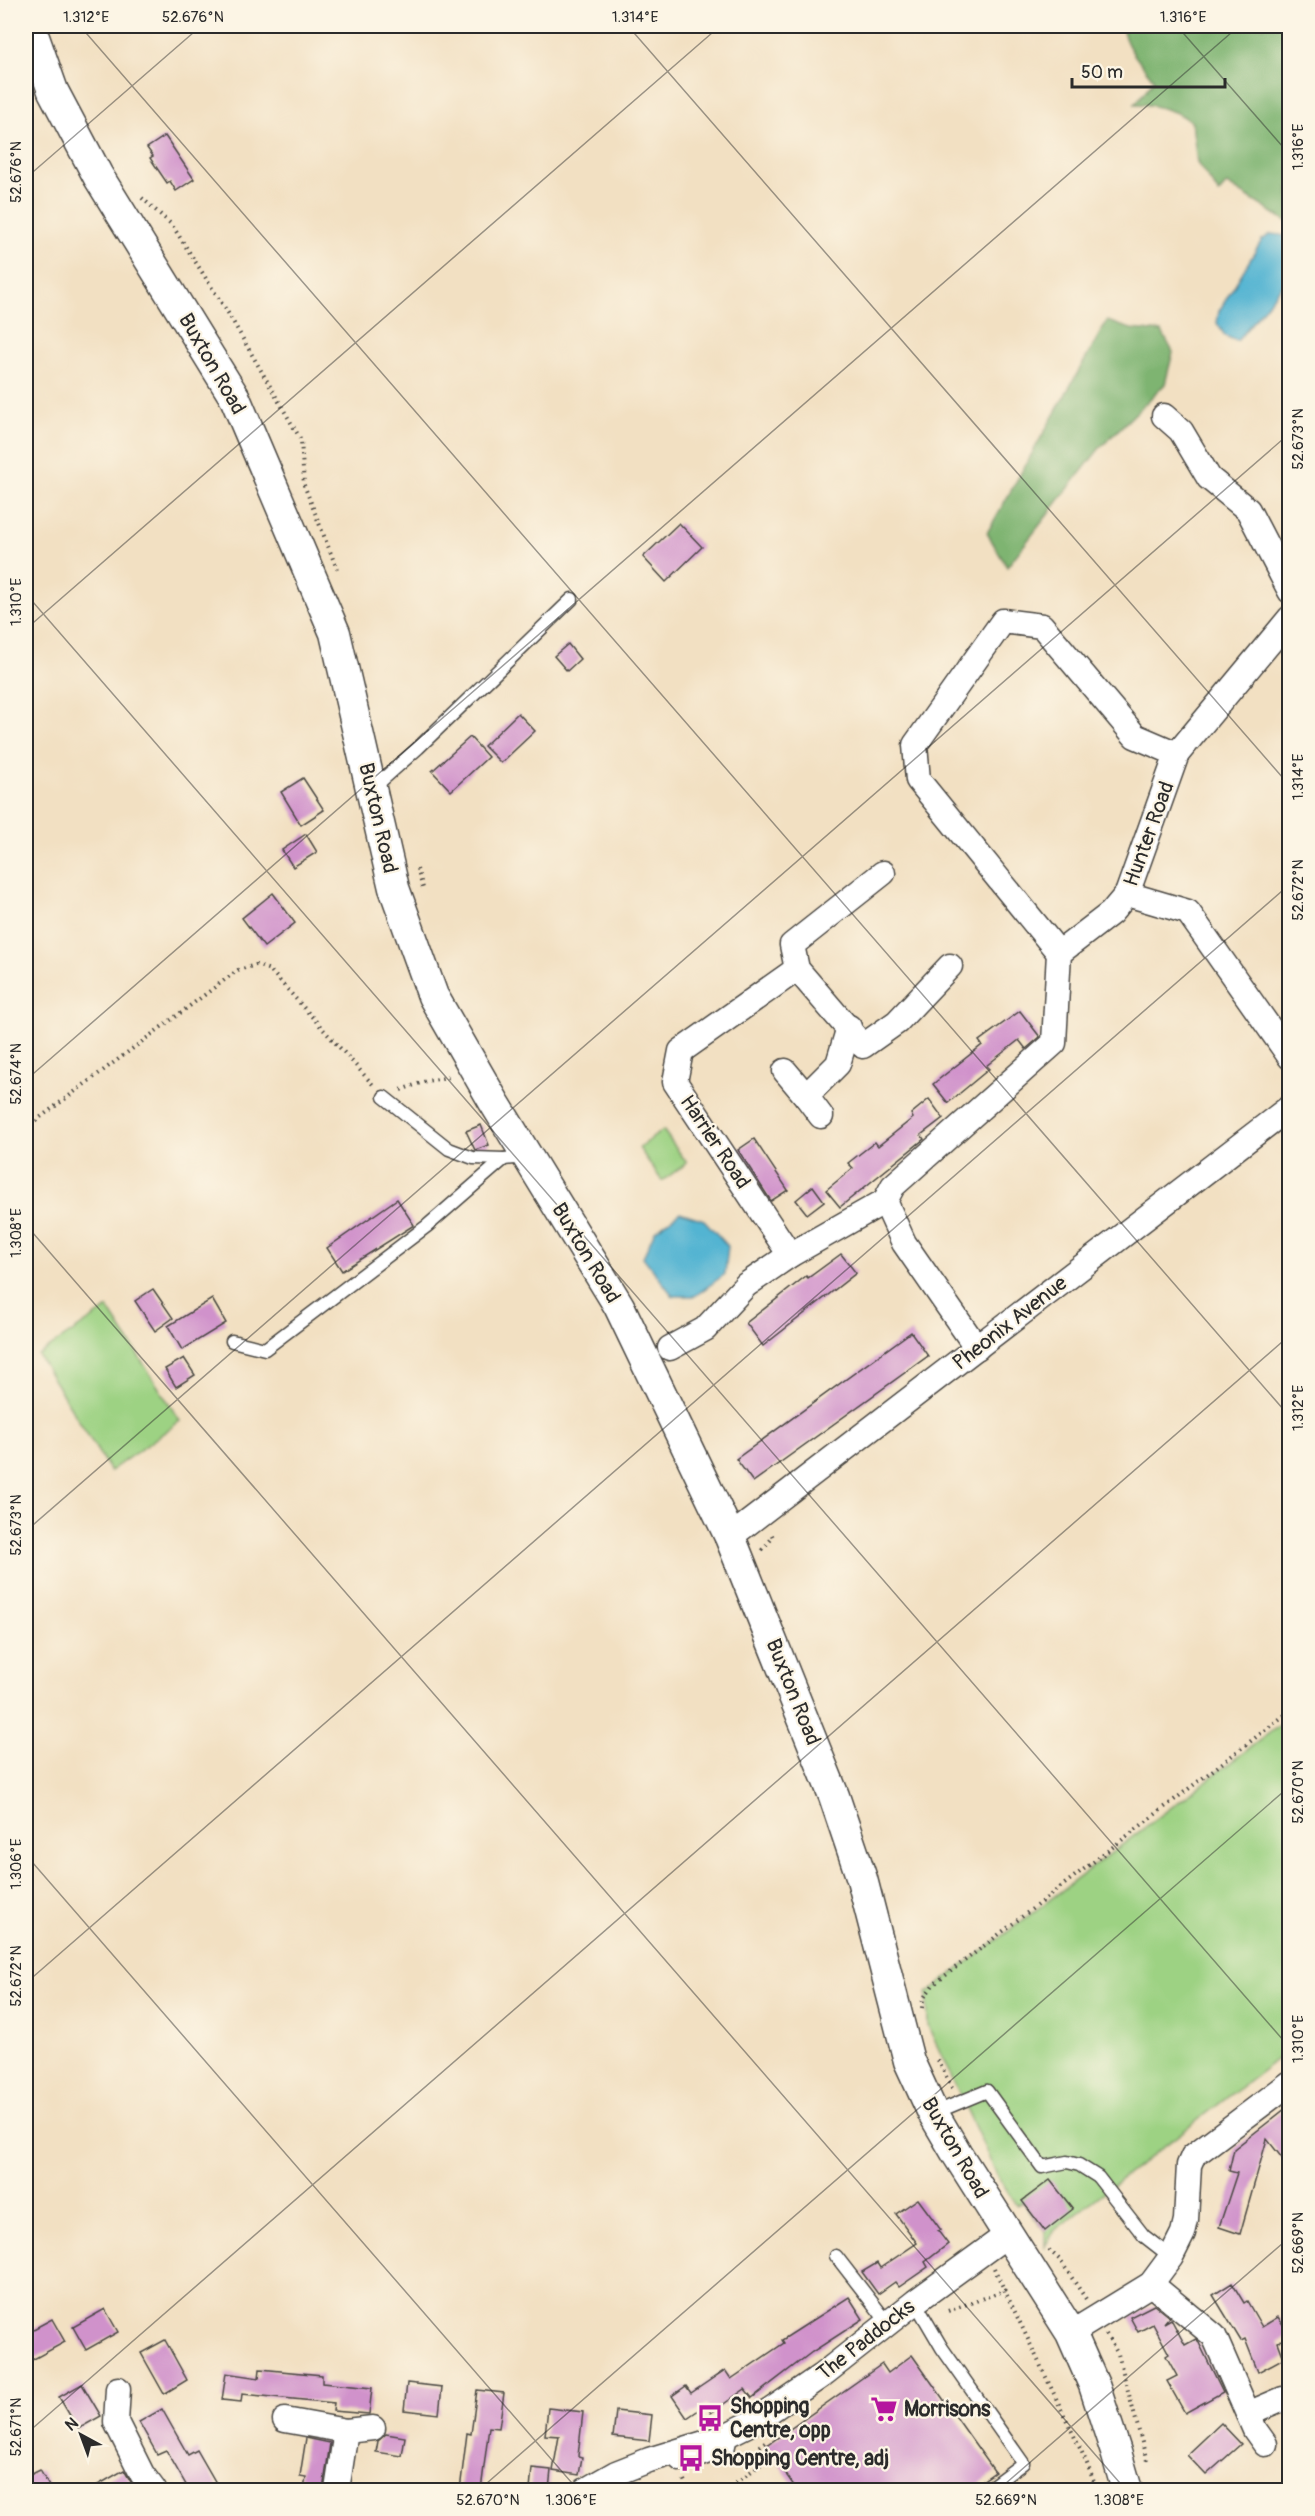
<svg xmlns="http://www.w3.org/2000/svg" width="1315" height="2516" font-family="Pangolin,sans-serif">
<rect width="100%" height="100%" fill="#fcf5e5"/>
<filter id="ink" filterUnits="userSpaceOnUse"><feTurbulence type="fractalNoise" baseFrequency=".0167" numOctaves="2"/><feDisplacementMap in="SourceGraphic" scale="12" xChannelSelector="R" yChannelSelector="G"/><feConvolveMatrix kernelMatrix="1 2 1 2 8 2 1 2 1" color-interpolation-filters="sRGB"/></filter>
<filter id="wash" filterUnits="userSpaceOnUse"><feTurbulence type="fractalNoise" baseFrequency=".008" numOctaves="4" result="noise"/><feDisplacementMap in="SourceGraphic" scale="24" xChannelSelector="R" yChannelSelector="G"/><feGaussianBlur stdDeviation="1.35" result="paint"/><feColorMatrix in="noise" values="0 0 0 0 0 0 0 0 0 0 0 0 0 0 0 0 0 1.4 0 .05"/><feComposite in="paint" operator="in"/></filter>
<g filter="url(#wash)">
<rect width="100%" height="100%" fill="#f2e0c2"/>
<g fill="#9dd283" stroke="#647e57" stroke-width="1.5">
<path d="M663 1130 687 1163 662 1181 639 1148Z"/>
<path d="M108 1308 180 1421 110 1471 38 1355Z"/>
<path d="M1289 1718V2050L1055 2230 1045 2246V2231L1022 2202 1016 2205 998 2177 928 2026 927 1993Z"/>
</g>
<g fill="#7eb471" stroke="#54704e" stroke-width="1.5">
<path d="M1122 26H1289V223L1227 184 1219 193 1197 163 1192 123C1183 112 1149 103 1135 104L1154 80C1141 63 1125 48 1122 26Z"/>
<path d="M1107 321 1131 329 1162 332 1173 352 1165 384 1099 449 1007 567 987 533Z"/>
</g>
<g fill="#53b4d2" stroke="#3f707e" stroke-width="1.5">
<path d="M1271 234 1281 235 1289 238V277L1237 341 1225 336 1217 323 1219 311 1262 240Z"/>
<path d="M680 1212 704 1220 728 1246 725 1274 695 1296H673L643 1257 655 1231Z"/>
</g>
<g id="blocks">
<g fill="#d092cb">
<path d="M165 136 194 179 176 191 170 181 167 183 150 158 153 156 147 148Z"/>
<path d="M679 523 702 547 666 582 643 557Z"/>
<path d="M568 644 580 659 567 671 554 656Z"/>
<path d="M518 713 535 731 501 763 484 746Z"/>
<path d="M470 737 488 757 451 791 432 771Z"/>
<path d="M303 778 324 810 301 825 281 792Z"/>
<path d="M306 834 317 852 293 867 282 850Z"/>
<path d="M273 893 295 923 264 947 242 918Z"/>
<path d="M1020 1011 1040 1037 1026 1049 1019 1040 986 1066 989 1069 948 1103 933 1084 982 1045 979 1041Z"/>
<path d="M929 1099 943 1118 921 1135 924 1139 840 1207 826 1190 853 1168 848 1163 875 1142 878 1146 913 1118 911 1114Z"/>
<path d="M481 1125 489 1145 475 1150 466 1131Z"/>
<path d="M754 1139 788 1190 771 1201 738 1150Z"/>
<path d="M813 1186 824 1201 807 1214 796 1200Z"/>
<path d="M397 1199 414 1225 342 1271 327 1248Z"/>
<path d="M841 1254 856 1273 763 1346 746 1323 806 1276 808 1278Z"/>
<path d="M153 1289 173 1318 155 1331 135 1301Z"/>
<path d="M212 1299 226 1323 182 1350 168 1326Z"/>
<path d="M911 1332 928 1356 753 1482 736 1459Z"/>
<path d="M184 1358 195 1375 176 1387 165 1369Z"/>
<path d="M1290 2105V2168L1267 2139 1240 2234 1219 2227 1237 2173 1229 2171 1234 2149Z"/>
<path d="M1050 2180 1073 2209 1045 2231 1022 2201Z"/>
<path d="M918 2199 941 2230 938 2231 948 2244 925 2262 928 2267 899 2287 895 2282 878 2294 862 2272 877 2263 880 2268 917 2243 896 2214Z"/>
<path d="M1232 2283 1244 2303 1247 2301 1262 2327 1278 2317 1290 2335 1278 2342 1284 2358 1258 2372 1245 2339 1241 2341 1213 2295Z"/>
<path d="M849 2297 863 2319 812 2352 752 2398 745 2389 711 2413 706 2405 687 2418 672 2396 686 2386 691 2393 725 2370 731 2379 784 2343 782 2340Z"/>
<path d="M1154 2305 1169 2317 1164 2323 1171 2319 1185 2345 1196 2339 1198 2341 1223 2392 1185 2413 1167 2381 1177 2376 1166 2356 1169 2354 1153 2324 1138 2332 1130 2317Z"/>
<path d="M105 2309 118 2332 86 2350 73 2327Z"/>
<path d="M52 2319 65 2342 32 2360 26 2348V2333Z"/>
<path d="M165 2340 187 2380 164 2394 141 2353Z"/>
<path d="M912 2355 995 2472 969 2490H797L766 2446 882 2364 888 2373Z"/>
<path d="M260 2369 322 2375V2383L372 2388 369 2414 333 2411 334 2403 242 2394 241 2402 222 2400 226 2373 259 2378Z"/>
<path d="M407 2383 442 2387 439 2414 404 2410Z"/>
<path d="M82 2384 101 2416 78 2429 59 2397Z"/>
<path d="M477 2390 504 2393 499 2428 489 2427 481 2490H460L467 2433 471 2434Z"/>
<path d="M548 2408 583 2412 578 2456 582 2457 579 2475 553 2471 559 2436 545 2435Z"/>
<path d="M162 2409 188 2455 197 2450 220 2490H189L166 2450 157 2454 139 2422Z"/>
<path d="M616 2411 652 2415 649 2441 613 2437Z"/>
<path d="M1221 2423 1241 2444 1206 2475 1187 2455Z"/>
<path d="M386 2434 405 2437 402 2456 376 2452 378 2441Z"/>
<path d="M306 2438 330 2443 323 2490H304L306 2477 300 2476Z"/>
<path d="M532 2468 551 2470 549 2490H530Z"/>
<path d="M40 2470 51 2490H26V2477Z"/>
<path d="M124 2470 134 2487 127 2490H89Z"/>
</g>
</g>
</g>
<g filter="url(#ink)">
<use href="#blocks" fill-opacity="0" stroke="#494642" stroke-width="1.5"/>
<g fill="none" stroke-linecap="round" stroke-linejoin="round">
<defs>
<g id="service">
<path d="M372 789 418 748 572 599"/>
<path d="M384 1097 449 1149 473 1158 504 1159"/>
<path d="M232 1341 265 1349 427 1226 504 1159 526 1157"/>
<path d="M934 2113 987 2091 1042 2167 1067 2162 1079 2165 1098 2177 1144 2236 1171 2257"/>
<path d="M836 2256 888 2323"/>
<path d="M915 2302 942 2348 1023 2463 987 2490"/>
<path d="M667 2455 679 2465 699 2461 728 2450 732 2433"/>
</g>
<g id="minor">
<path d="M1164 416 1181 431 1209 478 1248 510 1290 591"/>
<path d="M883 873 792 945 797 969 863 1046 897 1022 950 966"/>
<path d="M1127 894 1188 912 1290 1057"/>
<path d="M1059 953 918 780 915 745 1003 621 1042 626 1135 736 1177 754"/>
<path d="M785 1071 806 1096 838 1064 849 1027"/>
<path d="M806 1096 821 1116"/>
<path d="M885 1201 893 1186 1054 1043 1059 953 1111 913 1127 894 1177 754 1290 618"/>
<path d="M885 1201 904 1243 977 1348"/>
<path d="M790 1255 675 1082 681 1051 797 969"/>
<path d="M670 1348 705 1329 746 1285 790 1255 885 1201"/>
<path d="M730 1537 1290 1107"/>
<path d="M1151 2284 1214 2336 1255 2430 1265 2444"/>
<path d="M1071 2333 1151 2284 1171 2257 1183 2233 1186 2220 1189 2165 1193 2156 1290 2083"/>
<path d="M118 2389 116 2422 142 2474 154 2490"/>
<path d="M1248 2414 1283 2399"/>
<path d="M285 2420 346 2431"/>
<path d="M337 2490 346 2431 373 2428"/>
<path d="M586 2490 616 2473 649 2460 721 2438 755 2421 821 2376 915 2302 1007 2235"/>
</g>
<path id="tertiary" d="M30 26 53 91 98 176 235 398 335 633 394 888 433 996 494 1102 619 1306 730 1537 834 1796 862 1879 909 2061 933 2113 957 2154 1071 2333 1094 2385 1116 2452 1127 2490"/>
</defs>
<use href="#service" stroke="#494642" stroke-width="15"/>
<use href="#minor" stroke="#494642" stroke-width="27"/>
<use href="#tertiary" stroke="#494642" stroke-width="33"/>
<g stroke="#494642" stroke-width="4" stroke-dasharray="1.5 4.5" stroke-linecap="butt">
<path d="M142 198 172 225 228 313 301 440 304 485 337 569"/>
<path d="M417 869 424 891"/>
<path d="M401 1090 426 1081 451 1077"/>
<path d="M26 1128 238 970 256 965 270 970 375 1087"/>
<path d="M762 1550 773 1537 770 1531"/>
<path d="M922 2008 923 1999 933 1985 1290 1711"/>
<path d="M938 2060 952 2088"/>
<path d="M1049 2250 1060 2260 1086 2299"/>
<path d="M994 2268 1086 2461 1097 2490"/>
<path d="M948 2311 1006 2290"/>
<path d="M1106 2334 1118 2354 1147 2461"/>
<path d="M766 2442 759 2447 768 2459"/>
<path d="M684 2480 688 2490"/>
<path d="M726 2490 772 2456"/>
</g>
<use href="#service" stroke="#fff" stroke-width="12"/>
<use href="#minor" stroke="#fff" stroke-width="24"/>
<use href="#tertiary" stroke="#fff" stroke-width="30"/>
</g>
</g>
<path fill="none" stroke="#2b2b2b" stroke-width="1.5" stroke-opacity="0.45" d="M80 26 1290 1417M628 26 1290 786M1177 26 1290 155M26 178 201 26M26 594 1290 2048M26 629 720 26M26 1080 1239 26M26 1225 1126 2490M26 1531 1290 433M26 1855 578 2490M26 1983 1290 884M26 2434 1290 1335M26 2486 29 2490M479 2490 1290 1786M998 2490 1290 2237"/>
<defs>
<symbol id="supermarket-bare" viewBox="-9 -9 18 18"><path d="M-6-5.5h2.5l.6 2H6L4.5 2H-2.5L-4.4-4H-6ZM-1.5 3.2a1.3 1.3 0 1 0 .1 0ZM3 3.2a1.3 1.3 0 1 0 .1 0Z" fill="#b5179e" stroke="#fcf5e5" stroke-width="2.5" paint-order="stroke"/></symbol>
<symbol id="bus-bare" viewBox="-9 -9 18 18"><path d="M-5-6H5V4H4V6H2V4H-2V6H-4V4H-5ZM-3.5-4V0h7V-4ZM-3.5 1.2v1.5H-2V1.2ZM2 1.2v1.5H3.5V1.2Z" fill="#b5179e" stroke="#fcf5e5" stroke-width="2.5" paint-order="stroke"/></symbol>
</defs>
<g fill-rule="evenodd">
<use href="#supermarket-bare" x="865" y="2390" width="38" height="38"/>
<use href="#bus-bare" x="691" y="2399" width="38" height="38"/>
<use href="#bus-bare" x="672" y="2439" width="38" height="38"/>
</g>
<g text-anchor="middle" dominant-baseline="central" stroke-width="4.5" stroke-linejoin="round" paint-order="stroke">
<g font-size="21" fill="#2b2b2b" stroke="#fcf5e5">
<text transform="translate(212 364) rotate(60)">Buxton Road</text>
<text transform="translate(378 818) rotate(77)">Buxton Road</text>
<text transform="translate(1149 834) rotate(-70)">Hunter Road</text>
<text transform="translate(715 1142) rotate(56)">Harrier Road</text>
<text transform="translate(586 1253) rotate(59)">Buxton Road</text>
<text transform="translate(1010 1323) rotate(-38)">Pheonix Avenue</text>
<text transform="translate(793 1692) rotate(68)">Buxton Road</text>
<text transform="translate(955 2148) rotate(60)">Buxton Road</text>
<text transform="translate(866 2340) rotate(-38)">The Paddocks</text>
</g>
<g font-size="21" font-weight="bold" fill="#2b2b2b" stroke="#fcf5e5" text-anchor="start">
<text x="730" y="2406">Shopping<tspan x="730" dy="24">Centre, opp</tspan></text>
<text x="904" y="2409">Morrisons</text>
<text x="711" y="2458">Shopping Centre, adj</text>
</g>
</g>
<rect width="1315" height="2516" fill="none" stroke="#fcf5e5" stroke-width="66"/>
<g transform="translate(81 2435) rotate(319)" stroke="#fcf5e5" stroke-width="4.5" paint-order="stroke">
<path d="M0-4.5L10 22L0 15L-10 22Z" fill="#2b2b2b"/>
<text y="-9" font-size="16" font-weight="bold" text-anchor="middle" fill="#2b2b2b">N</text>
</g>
<path d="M1072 78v9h153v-9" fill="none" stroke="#2b2b2b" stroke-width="3"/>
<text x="1081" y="78" font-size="18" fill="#2b2b2b" stroke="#fcf5e5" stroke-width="4.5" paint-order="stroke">50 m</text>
<rect x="33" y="33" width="1249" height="2450" fill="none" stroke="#2b2b2b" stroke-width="2"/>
<g font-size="15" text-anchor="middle" fill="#2b2b2b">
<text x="86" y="22">1.312°E</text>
<text x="193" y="22">52.676°N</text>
<text x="635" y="22">1.314°E</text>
<text x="1183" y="22">1.316°E</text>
<text transform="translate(1298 147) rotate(-90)" y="5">1.316°E</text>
<text transform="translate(16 172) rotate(-90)" y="5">52.676°N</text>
<text transform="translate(1298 439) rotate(-90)" y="5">52.673°N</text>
<text transform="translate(16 602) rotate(-90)" y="5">1.310°E</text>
<text transform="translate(1298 777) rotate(-90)" y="5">1.314°E</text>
<text transform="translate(1298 890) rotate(-90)" y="5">52.672°N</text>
<text transform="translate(16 1074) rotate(-90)" y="5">52.674°N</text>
<text transform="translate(16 1233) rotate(-90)" y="5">1.308°E</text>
<text transform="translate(1298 1408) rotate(-90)" y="5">1.312°E</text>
<text transform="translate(16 1525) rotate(-90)" y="5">52.673°N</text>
<text transform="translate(1298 1792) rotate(-90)" y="5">52.670°N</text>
<text transform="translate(16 1864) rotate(-90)" y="5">1.306°E</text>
<text transform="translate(16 1976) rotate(-90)" y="5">52.672°N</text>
<text transform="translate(1298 2039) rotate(-90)" y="5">1.310°E</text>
<text transform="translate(1298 2243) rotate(-90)" y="5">52.669°N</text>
<text transform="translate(16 2427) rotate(-90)" y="5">52.671°N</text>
<text x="488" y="2505">52.670°N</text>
<text x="571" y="2505">1.306°E</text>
<text x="1006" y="2505">52.669°N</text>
<text x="1119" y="2505">1.308°E</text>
</g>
</svg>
